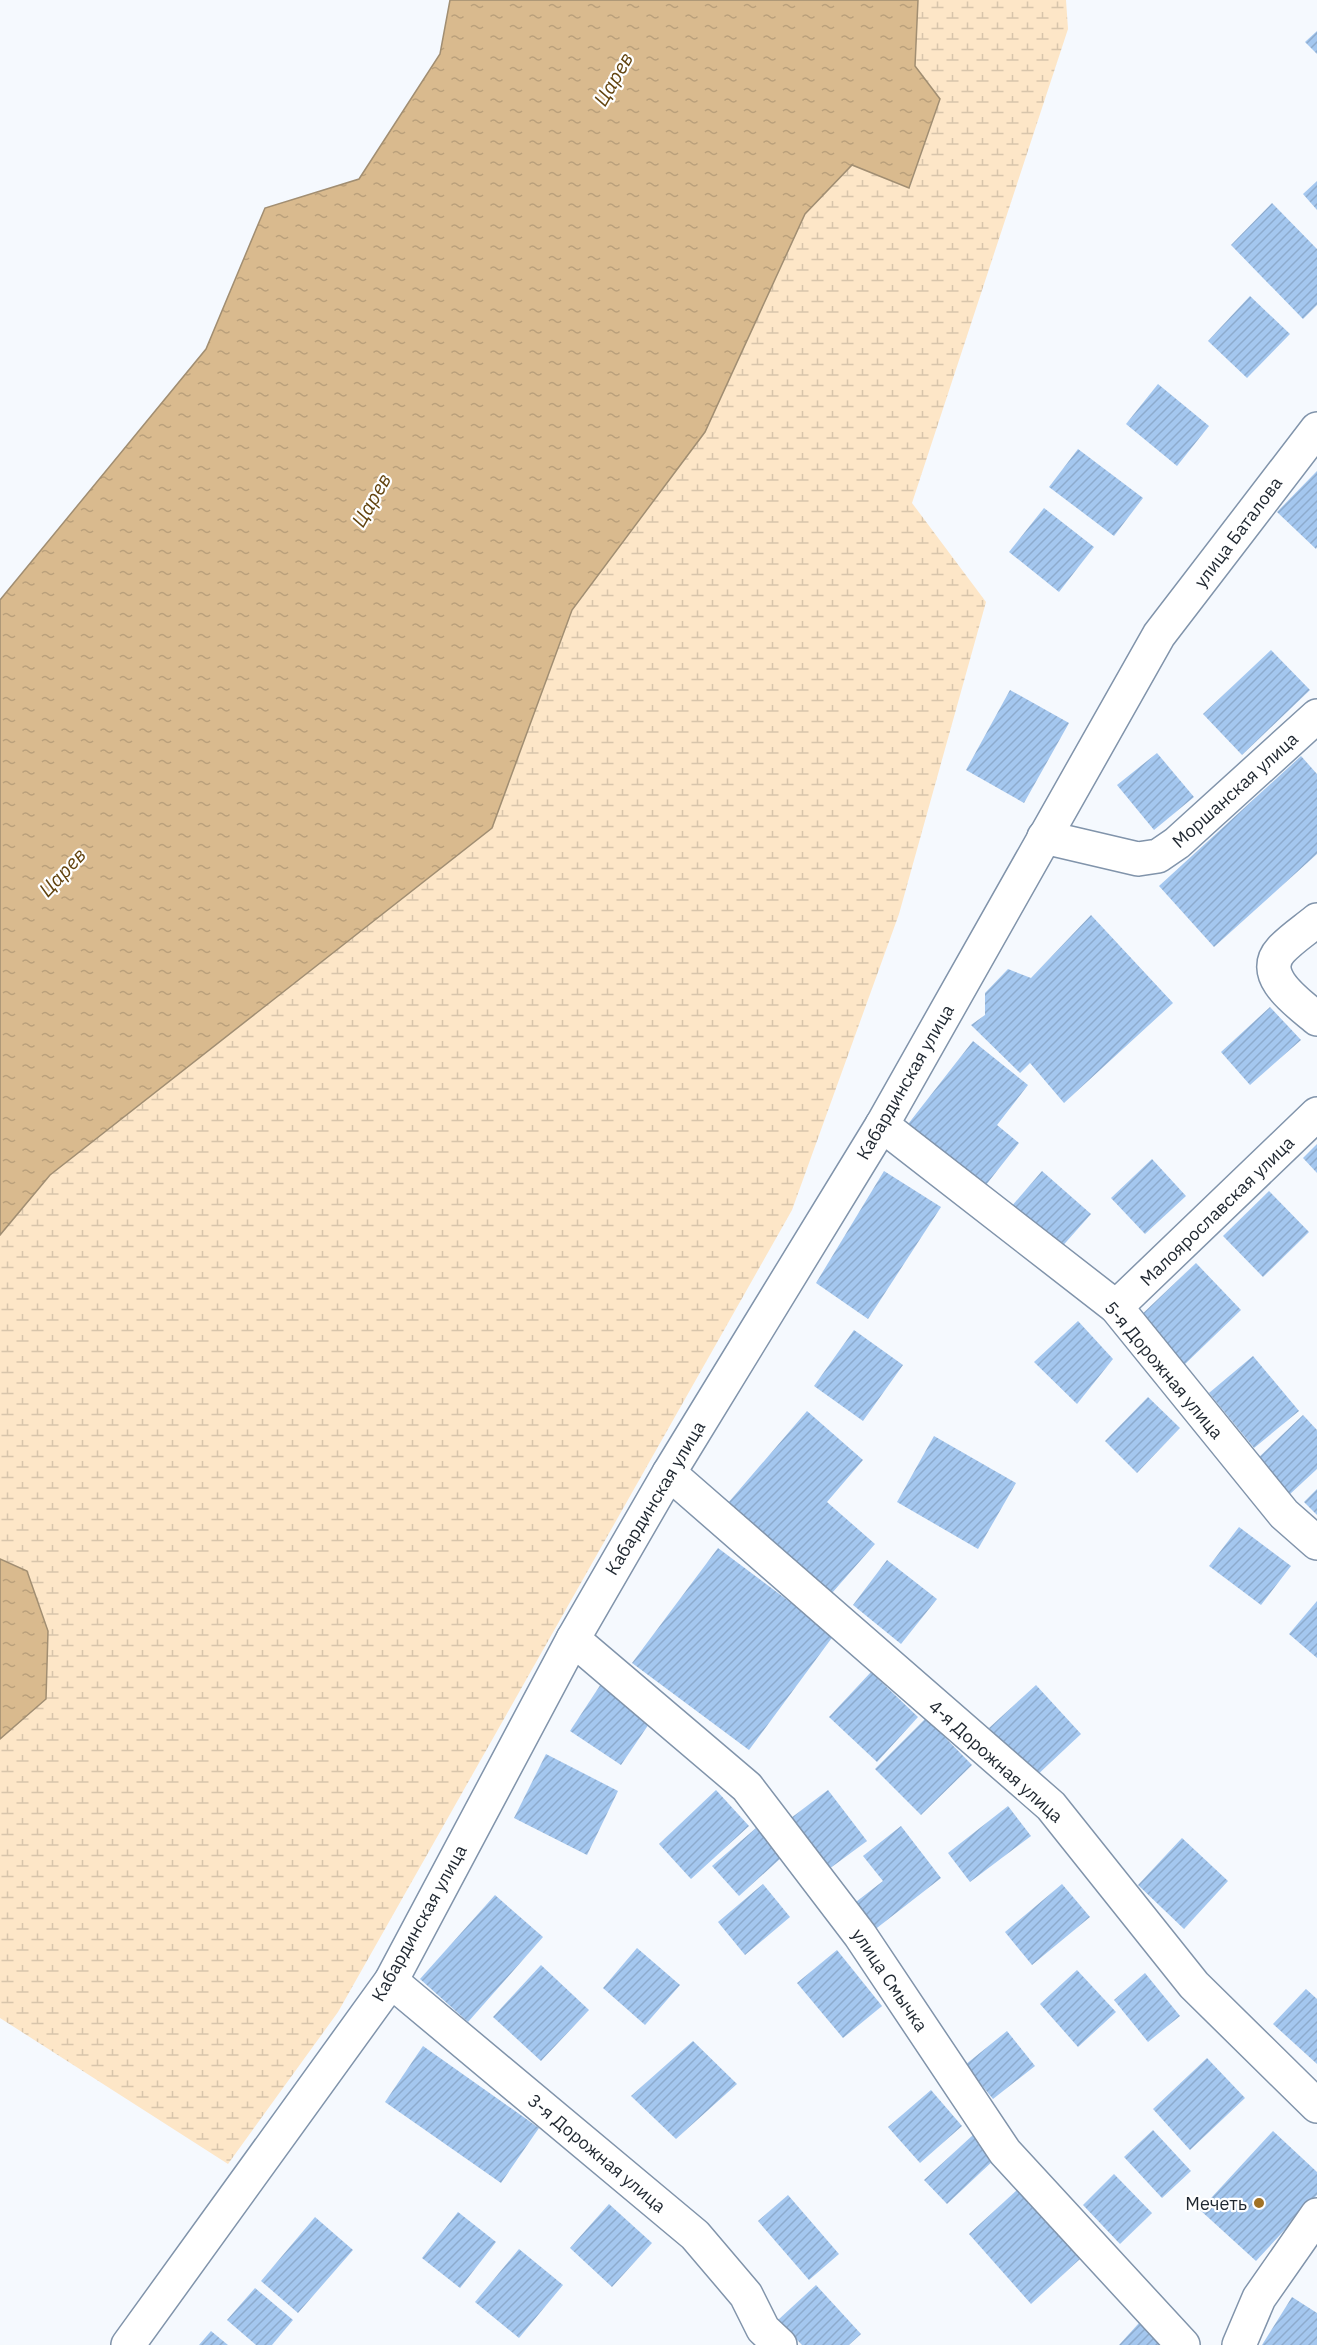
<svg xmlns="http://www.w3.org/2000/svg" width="1317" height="2345" font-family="'IBM Plex Sans',sans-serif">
<defs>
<pattern id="wetland-marsh" width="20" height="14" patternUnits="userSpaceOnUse" patternTransform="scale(1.5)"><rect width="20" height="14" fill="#fde6c7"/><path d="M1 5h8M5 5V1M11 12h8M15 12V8" fill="none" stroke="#d8c5ab"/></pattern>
<pattern id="water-ripples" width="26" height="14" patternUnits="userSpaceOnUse" patternTransform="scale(1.5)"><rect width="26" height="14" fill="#d9ba8e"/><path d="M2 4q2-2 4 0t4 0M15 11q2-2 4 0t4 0" fill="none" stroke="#baa07b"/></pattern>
<pattern id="building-hatch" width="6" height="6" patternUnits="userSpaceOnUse" patternTransform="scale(1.5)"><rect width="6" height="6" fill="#a4c7ef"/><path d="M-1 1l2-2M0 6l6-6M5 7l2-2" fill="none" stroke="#8dabcd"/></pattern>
</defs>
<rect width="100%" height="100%" fill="#f5f9fe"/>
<path fill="url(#wetland-marsh)" d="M918 0H1066L1068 29 912 503 986 602 899 914 792 1210 338 2012 228 2164 0 2018V1739L46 1699 27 1571 0 1559V1235L50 1175 492 828 572 610 705 432 805 214 852 165 910 187 940 99 915 66Z"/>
<g fill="url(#water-ripples)" stroke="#a18e72" stroke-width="1.5">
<path d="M450 0H918L915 66 940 99 909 188 852 165 805 214 705 432 572 610 492 828 50 1175 0 1235V600L206 349 265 208 359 179 440 54Z"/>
<path d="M0 1559 27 1571 48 1631 46 1699 0 1739Z"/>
</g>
<g fill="url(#building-hatch)">
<path d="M1317 31V54L1305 42Z"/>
<path d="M1317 181V210L1303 194Z"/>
<path d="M1272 203 1317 249V305L1303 319 1231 245Z"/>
<path d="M1250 296 1290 334 1247 378 1208 341Z"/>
<path d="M1158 384 1209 426 1177 466 1126 424Z"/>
<path d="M1078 449 1143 498 1114 536 1049 487Z"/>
<path d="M1317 471V547L1316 549 1277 512Z"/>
<path d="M1044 508 1094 547 1059 592 1009 552Z"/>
<path d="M1271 650 1310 690 1242 755 1203 714Z"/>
<path d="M1010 690 1069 723 1024 803 966 770Z"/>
<path d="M1157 753 1194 797 1154 830 1117 785Z"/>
<path d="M1301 756 1317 774V854L1214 947 1159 886Z"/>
<path d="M1091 915 1173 1003 1064 1103 1030 1063 1020 1073 971 1025 985 1015V993L1008 969 1031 978Z"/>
<path d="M1270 1007 1301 1040 1250 1085 1221 1052Z"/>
<path d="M973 1041 1028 1085 997 1125 1019 1143 982 1190 905 1128Z"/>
<path d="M1317 1144V1173L1303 1158Z"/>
<path d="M1152 1159 1186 1196 1145 1234 1111 1198Z"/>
<path d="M884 1171 941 1207 868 1319 816 1283Z"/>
<path d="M1042 1171 1091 1214 1059 1250 1011 1207Z"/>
<path d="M1269 1191 1309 1232 1263 1277 1223 1236Z"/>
<path d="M1196 1263 1241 1310 1183 1366 1138 1318Z"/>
<path d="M1078 1321 1113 1359 1077 1404 1034 1362Z"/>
<path d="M854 1330 903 1365 863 1421 814 1386Z"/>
<path d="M1253 1356 1299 1411 1254 1448 1209 1393Z"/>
<path d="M1148 1397 1180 1428 1137 1473 1105 1441Z"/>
<path d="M807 1411 863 1460 827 1502 875 1544 832 1593 728 1503Z"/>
<path d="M1303 1415 1317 1430V1469L1289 1495 1256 1460Z"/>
<path d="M934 1436 1016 1483 978 1549 897 1502Z"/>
<path d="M1317 1489V1515L1304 1502Z"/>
<path d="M1239 1527 1291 1566 1261 1605 1209 1566Z"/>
<path d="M718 1548 834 1635 749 1750 632 1663Z"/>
<path d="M887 1560 937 1599 901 1644 853 1605Z"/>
<path d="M1317 1601V1658L1289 1634Z"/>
<path d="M871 1672 918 1717 877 1762 829 1717Z"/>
<path d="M601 1684 653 1718 621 1765 570 1731Z"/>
<path d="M1036 1685 1081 1734 1034 1778 989 1728Z"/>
<path d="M926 1718 972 1765 921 1815 875 1769Z"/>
<path d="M546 1754 618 1791 587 1855 514 1818Z"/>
<path d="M716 1790 749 1826 691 1879 659 1844Z"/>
<path d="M828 1790 867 1841 829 1869 791 1818Z"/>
<path d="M1008 1806 1031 1836 970 1882 948 1853Z"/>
<path d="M901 1826 941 1878 873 1931 852 1905 883 1881 863 1856Z"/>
<path d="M756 1828 782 1857 739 1896 712 1866Z"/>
<path d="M1182 1838 1228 1881 1184 1929 1138 1885Z"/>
<path d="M763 1884 790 1917 745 1955 718 1922Z"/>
<path d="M1062 1884 1090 1917 1032 1965 1005 1932Z"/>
<path d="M495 1895 543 1937 468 2022 420 1979Z"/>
<path d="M637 1948 680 1985 645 2025 603 1988Z"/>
<path d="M837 1950 882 2006 843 2038 797 1983Z"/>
<path d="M541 1965 589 2010 541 2061 493 2017Z"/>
<path d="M1077 1970 1116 2012 1078 2047 1040 2004Z"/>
<path d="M1145 1973 1180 2016 1148 2042 1114 2000Z"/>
<path d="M1306 1989 1317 1999V2064L1273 2024Z"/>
<path d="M1007 2031 1035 2066 993 2099 965 2065Z"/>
<path d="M693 2041 737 2084 676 2139 631 2096Z"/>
<path d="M423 2046 539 2128 501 2183 385 2102Z"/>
<path d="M1207 2058 1245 2098 1190 2150 1153 2109Z"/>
<path d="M931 2090 962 2126 920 2163 888 2127Z"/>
<path d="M1153 2130 1191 2171 1162 2198 1124 2157Z"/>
<path d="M1273 2131 1317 2172V2195L1256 2261 1200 2210Z"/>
<path d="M973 2135 996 2158 947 2204 924 2180Z"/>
<path d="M1114 2174 1152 2213 1120 2244 1083 2205Z"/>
<path d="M1017 2190 1080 2259 1031 2304 969 2234Z"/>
<path d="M788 2195 839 2254 809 2280 758 2221Z"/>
<path d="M609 2204 652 2243 612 2287 570 2248Z"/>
<path d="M458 2212 496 2242 460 2288 422 2258Z"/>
<path d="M315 2217 353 2250 298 2313 261 2281Z"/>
<path d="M519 2249 563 2285 519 2338 475 2302Z"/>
<path d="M816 2285 861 2334 849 2345H802L778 2320Z"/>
<path d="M255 2288 293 2320 272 2345H256L227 2320Z"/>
<path d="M1292 2297 1317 2313V2345H1262Z"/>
<path d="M1139 2323 1163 2345H1119Z"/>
<path d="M211 2331 228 2345H199Z"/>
</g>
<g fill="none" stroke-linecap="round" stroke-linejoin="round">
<defs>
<g id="minor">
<path d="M1044 837 1138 859 1158 856 1177 843 1317 716"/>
<path d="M1317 920C1305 930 1291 939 1281 950 1257 976 1300 1004 1317 1019"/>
<path d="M882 1125 1116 1307 1284 1514 1317 1543"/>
<path d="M1116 1307 1317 1114"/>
<path d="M669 1473 1051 1806 1194 1985 1317 2106"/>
<path d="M573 1639 747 1787 860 1935 1005 2152 1183 2345"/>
<path d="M391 1981 695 2235 746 2295 763 2329 780 2345"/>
<path d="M128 2345 391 1981 573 1639 669 1473 882 1125 1159 635 1317 429"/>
<path d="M1239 2345 1259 2298 1317 2215"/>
</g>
</defs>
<use href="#minor" stroke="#8194ab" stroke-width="36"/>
<use href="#minor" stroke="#fff" stroke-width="33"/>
</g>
<circle fill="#a17225" stroke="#fff" stroke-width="2" cx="1259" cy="2203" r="6"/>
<g text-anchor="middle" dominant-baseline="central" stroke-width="4.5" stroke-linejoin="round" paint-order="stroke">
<g font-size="18" fill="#1f2730" stroke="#fff">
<text transform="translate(1238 532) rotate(-53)">улица Баталова</text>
<text transform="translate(1235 790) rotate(-42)">Моршанская улица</text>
<text transform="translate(905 1082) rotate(-60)">Кабардинская улица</text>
<text transform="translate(1217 1211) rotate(-44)">Малоярославская улица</text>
<text transform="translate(1164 1370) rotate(50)">5-я Дорожная улица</text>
<text transform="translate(655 1498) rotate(-59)">Кабардинская улица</text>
<text transform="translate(996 1761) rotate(42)">4-я Дорожная улица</text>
<text transform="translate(419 1923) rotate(-61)">Кабардинская улица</text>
<text transform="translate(890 1980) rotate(56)">улица Смычка</text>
<text transform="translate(597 2153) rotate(40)">3-я Дорожная улица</text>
</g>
<g font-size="18" fill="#1f2730" stroke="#fff" text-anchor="end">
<text x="1247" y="2203">Мечеть</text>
</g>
<g font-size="20" font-style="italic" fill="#62430e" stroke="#fff">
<text transform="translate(613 79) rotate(-60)">Царев</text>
<text transform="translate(371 500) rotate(-60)">Царев</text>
<text transform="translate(62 872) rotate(-47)">Царев</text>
</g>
</g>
</svg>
